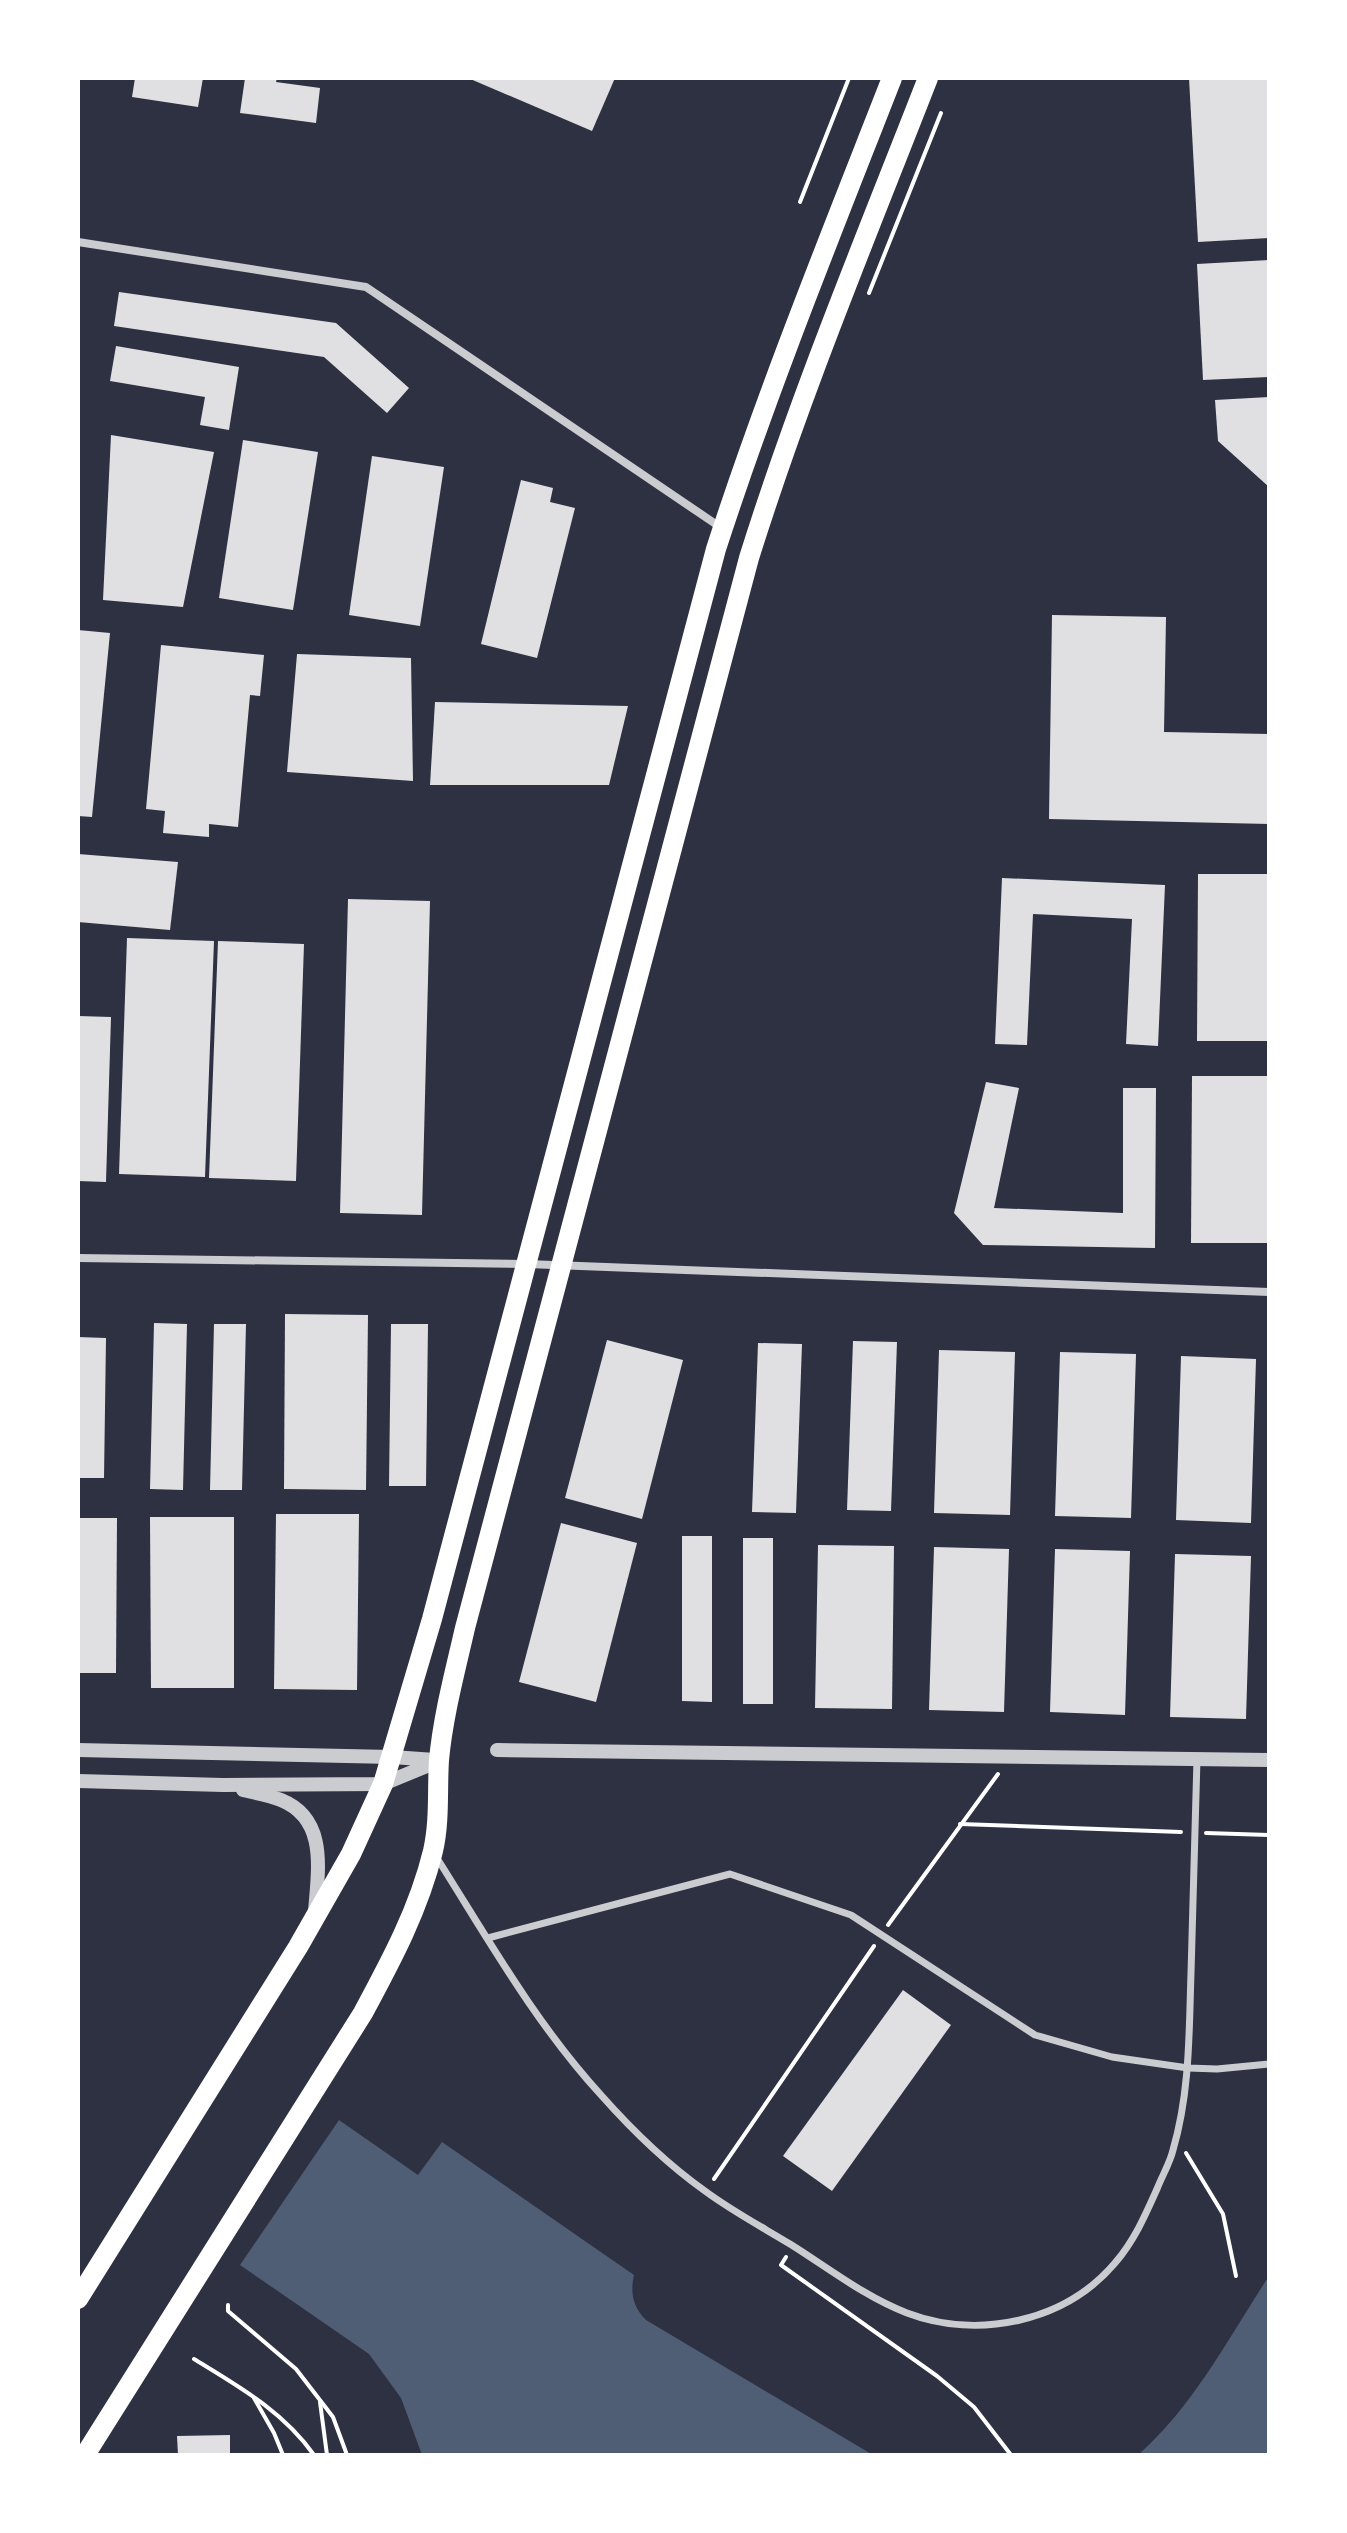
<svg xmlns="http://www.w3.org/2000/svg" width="1347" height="2533" font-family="Mulish,sans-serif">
<rect width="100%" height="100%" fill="#2d3142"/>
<g fill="#4f5d75">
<path d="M339 2120 418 2175 442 2142 634 2275C630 2293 633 2307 646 2320L873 2455H422L401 2398 369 2354 240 2265Z"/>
<path d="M1269 2276V2455H1138C1193 2407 1229 2337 1269 2276Z"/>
</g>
<g fill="#e0e0e3">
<path d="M135 78H203L198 107 132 97Z"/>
<path d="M245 78H277L276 82 320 88 316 123 240 113Z"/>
<path d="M468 78H615L592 131Z"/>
<path d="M1189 78H1269V238L1198 242Z"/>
<path d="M1269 260V377L1203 380 1197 264Z"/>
<path d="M119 292 336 323 409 388 387 413 324 357 114 326Z"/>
<path d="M116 346 239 367 229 430 200 425 205 397 110 381Z"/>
<path d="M1269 397V487L1218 441 1215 400Z"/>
<path d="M111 435 214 452 183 607 103 600Z"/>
<path d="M243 440 318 452 293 610 219 598Z"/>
<path d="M372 456 444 467 420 626 349 615Z"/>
<path d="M521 480 553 488 550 502 575 508 537 658 481 644Z"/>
<path d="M1052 615 1166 617 1164 732 1269 734V824L1049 819Z"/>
<path d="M78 630 110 633 92 817 78 816Z"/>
<path d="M161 645 264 655 260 696 250 695 238 827 209 824V837L163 833 165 811 146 809Z"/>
<path d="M297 654 411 658 413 781 287 772Z"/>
<path d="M435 702 628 706 609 785H430Z"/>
<path d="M78 854 178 862 170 930 78 922Z"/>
<path d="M1198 874H1269V1041H1197Z"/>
<path d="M1002 878 1165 885 1158 1046 1126 1044 1132 919 1033 914 1027 1045 995 1044Z"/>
<path d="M348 899 430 901 422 1215 340 1213Z"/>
<path d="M127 938 214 941 205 1177 119 1174Z"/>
<path d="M218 941 304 944 296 1181 209 1178Z"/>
<path d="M78 1016 111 1017 106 1182 78 1181Z"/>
<path d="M1192 1076H1269V1243H1191Z"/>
<path d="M986 1082 1019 1088 994 1208 1123 1213V1088H1156L1155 1248 983 1245 954 1213Z"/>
<path d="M285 1314 368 1315 366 1490 284 1489Z"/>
<path d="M154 1323 187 1324 183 1490 150 1489Z"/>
<path d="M214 1324H246L242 1490H210Z"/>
<path d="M391 1324H428L426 1486H389Z"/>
<path d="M78 1337 106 1338 104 1478H78Z"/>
<path d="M607 1340 683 1360 642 1519 565 1498Z"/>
<path d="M853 1341 897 1342 891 1511 847 1510Z"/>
<path d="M758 1343 802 1344 796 1513 752 1512Z"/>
<path d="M939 1350 1015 1352 1010 1515 934 1513Z"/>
<path d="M1060 1352 1136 1354 1131 1518 1055 1516Z"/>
<path d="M1181 1356 1256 1359 1251 1523 1176 1520Z"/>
<path d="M276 1514H359L357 1690 274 1689Z"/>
<path d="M150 1517H234V1688H151Z"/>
<path d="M78 1518H117L116 1673H78Z"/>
<path d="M561 1523 637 1543 596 1702 519 1682Z"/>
<path d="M682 1536H712V1702L682 1701Z"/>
<rect x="743" y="1538" width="30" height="166"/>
<path d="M818 1545 894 1546 892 1709 815 1708Z"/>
<path d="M934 1547 1009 1549 1004 1712 929 1710Z"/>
<path d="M1055 1549 1130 1551 1125 1715 1050 1712Z"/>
<path d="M1175 1554 1251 1556 1246 1719 1170 1717Z"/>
<path d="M903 1990 951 2025 832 2191 783 2156Z"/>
<path d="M230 2435V2455H178L177 2436Z"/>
</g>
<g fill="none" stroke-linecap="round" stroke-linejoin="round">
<g stroke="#fff" stroke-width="4">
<path d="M800 202 849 78"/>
<path d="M869 293 941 113"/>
<path d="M960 1824 1181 1832"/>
<path d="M1206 1833 1269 1835"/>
<path d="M888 1925 998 1774"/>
<path d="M1186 2153 1223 2214 1236 2276"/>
<path d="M714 2179 874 1946"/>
<path d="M786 2257 781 2265 937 2376 974 2407 1011 2455"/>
<path d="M228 2305V2311L296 2369 333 2417 347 2455"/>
<path d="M194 2359C238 2386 283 2411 314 2455"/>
<path d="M254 2398 274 2433 283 2455"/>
<path d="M320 2402 327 2455"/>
</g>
<g stroke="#caccd0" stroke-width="7">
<path d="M435 1855C487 1937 535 2023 601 2095 632 2130 667 2164 705 2191 732 2211 762 2227 790 2244 827 2267 865 2297 907 2313 978 2340 1065 2322 1115 2263 1134 2241 1145 2216 1157 2189 1162 2176 1170 2163 1173 2150 1190 2092 1189 2032 1191 1973 1193 1902 1195 1830 1197 1759"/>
<path d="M488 1938 730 1874 851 1915 1035 2035 1112 2057 1188 2068 1217 2069 1269 2064"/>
</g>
<g stroke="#caccd0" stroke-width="8">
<path d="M78 242 366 287 723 529"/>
<path d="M78 1258 527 1264 1269 1292"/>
</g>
<g stroke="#caccd0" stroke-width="14">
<path d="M78 1750 392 1757 435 1760"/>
<path d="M497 1750 1269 1760"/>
<path d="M78 1781 223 1785 383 1784 439 1761"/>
<path d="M243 1790C255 1793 269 1795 281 1800 328 1819 318 1870 315 1912"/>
</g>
<g stroke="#fff" stroke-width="20">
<path d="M78 2299 298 1947 351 1854 383 1784 432 1619 716 549C768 389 831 234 892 78"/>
<path d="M85 2455 363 2013C391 1961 419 1909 433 1851 440 1820 437 1791 439 1760 443 1716 455 1672 465 1628L749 558C800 395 866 237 928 78"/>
</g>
</g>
<rect width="1347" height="2533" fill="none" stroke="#ffffff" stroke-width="160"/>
</svg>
